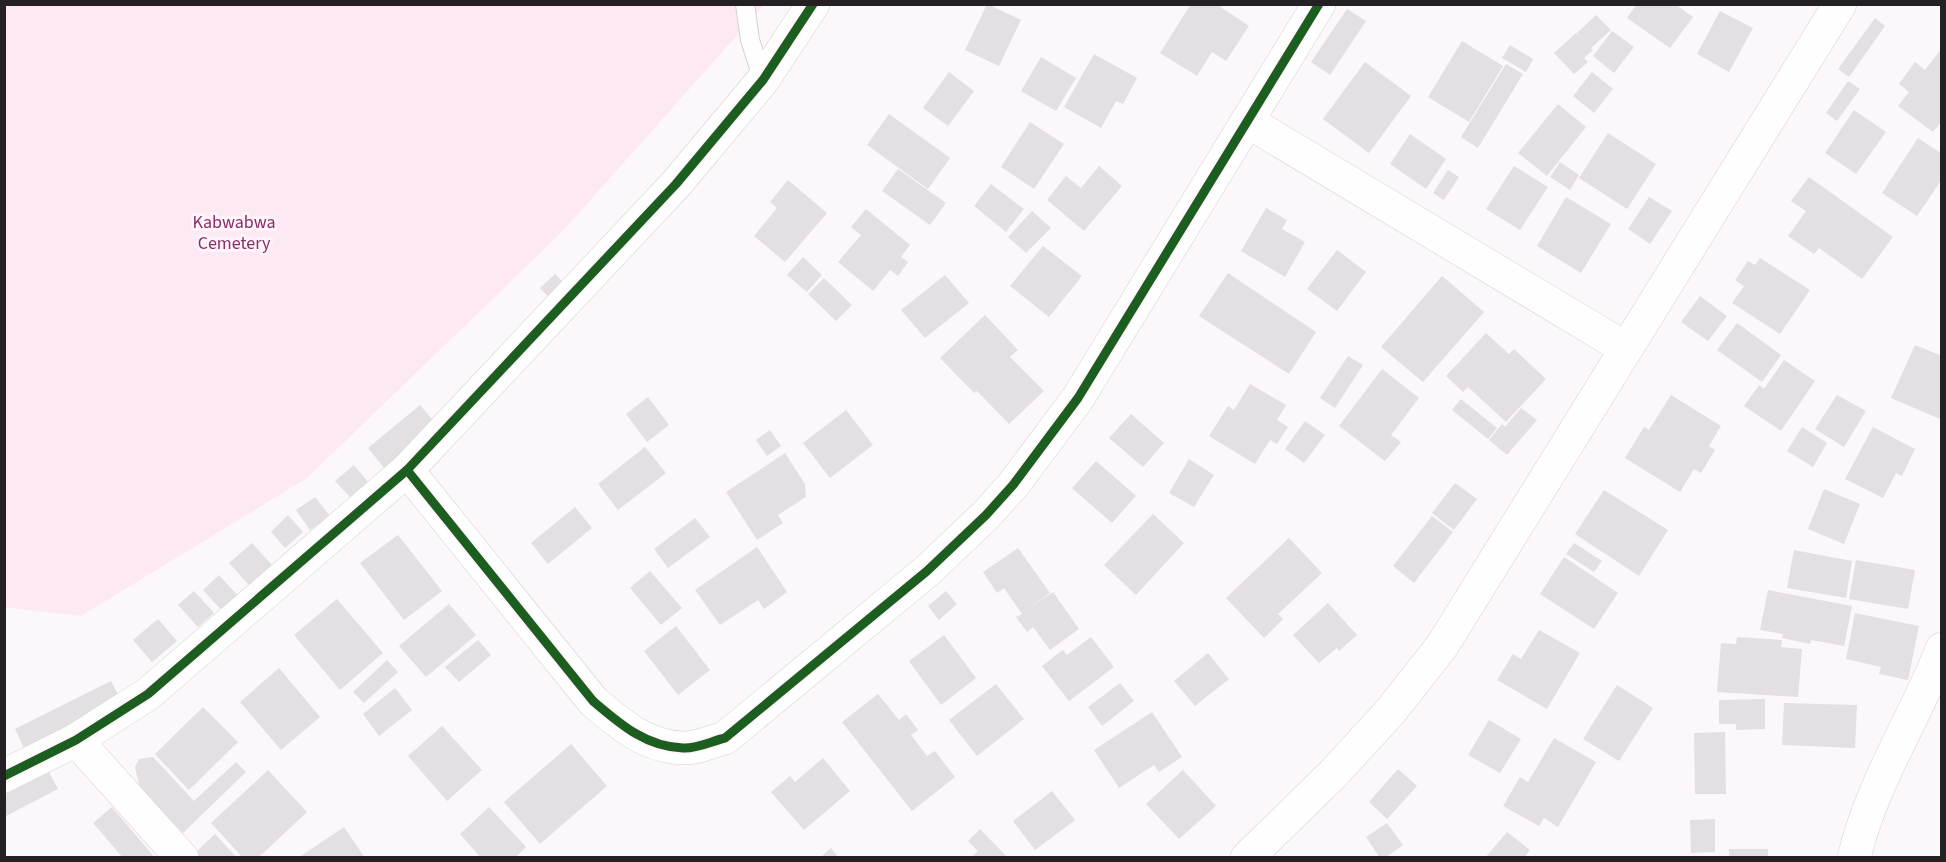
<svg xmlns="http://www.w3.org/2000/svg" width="1946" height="862" font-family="'Source Sans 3',sans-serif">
<rect width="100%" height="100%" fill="#fcf7fa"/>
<path fill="#fde9f4" d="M5 5H764L562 232 307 478 81 616 5 607Z"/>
<g fill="#e4dfe2">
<path d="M987 4 1021 20 999 66 965 50Z"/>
<path d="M1191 4H1216L1249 26 1226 61 1212 52 1197 76 1160 53Z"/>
<path d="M1636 5H1676L1693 17 1670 48 1627 18Z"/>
<path d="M1347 9 1366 21 1330 75 1311 62Z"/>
<path d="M1720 11 1753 28 1729 72 1697 54Z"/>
<path d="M1596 15 1611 30 1591 48 1593 50 1584 58 1588 62 1574 74 1554 53 1576 33 1582 38 1577 33Z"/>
<path d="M1875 18 1885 26 1849 77 1838 69Z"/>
<path d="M1612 31 1634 47 1614 73 1593 56Z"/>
<path d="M1462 41 1503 66 1469 122 1428 97Z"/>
<path d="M1510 45 1533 59 1526 72 1502 58Z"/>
<path d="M1942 48V121L1933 132 1898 106 1909 92 1899 84 1915 62 1925 70Z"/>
<path d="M1094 54 1137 78 1123 104 1116 101 1101 128 1064 107Z"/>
<path d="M1041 57 1076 78 1056 111 1021 91Z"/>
<path d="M1365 62 1411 96 1369 153 1323 119Z"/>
<path d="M1506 64 1523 74 1478 148 1461 137Z"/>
<path d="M949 72 974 91 948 126 923 108Z"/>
<path d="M1592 72 1613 89 1594 113 1573 96Z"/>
<path d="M1848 81 1860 89 1837 121 1826 113Z"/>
<path d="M1558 104 1586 127 1547 176 1518 153Z"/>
<path d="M1854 110 1886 132 1856 174 1825 153Z"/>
<path d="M889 114 950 158 928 189 867 145Z"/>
<path d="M1030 122 1064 144 1034 189 1001 167Z"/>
<path d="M1608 133 1656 164 1627 209 1579 178Z"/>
<path d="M1410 134 1446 159 1426 189 1390 164Z"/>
<path d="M1918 138 1942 154V179L1917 216 1882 193Z"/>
<path d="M1560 162 1579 175 1570 190 1550 177Z"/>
<path d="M1099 166 1122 186 1084 231 1047 200 1066 176 1081 188Z"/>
<path d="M1514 166 1548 187 1520 230 1486 209Z"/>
<path d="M898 169 946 203 930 225 882 191Z"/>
<path d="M1448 170 1459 177 1444 200 1433 193Z"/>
<path d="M1809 177 1893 237 1862 279 1819 248 1814 254 1788 236 1806 211 1791 201Z"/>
<path d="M788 180 827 213 785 262 754 236 777 208 770 202Z"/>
<path d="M991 184 1024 209 1006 232 974 206Z"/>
<path d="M1566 197 1611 224 1581 273 1537 246Z"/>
<path d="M1649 197 1672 211 1650 244 1628 229Z"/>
<path d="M1266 208 1287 220 1282 229 1305 242 1285 277 1241 251Z"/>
<path d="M866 209 910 245 901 257 908 262 898 276 890 270 873 291 838 262 861 235 851 227Z"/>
<path d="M1032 211 1051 228 1026 253 1008 237Z"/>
<path d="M1043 246 1082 276 1049 317 1010 286Z"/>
<path d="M1337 250 1366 272 1337 311 1307 289Z"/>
<path d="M803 257 822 275 807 292 787 275Z"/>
<path d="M1760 258 1810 290 1780 334 1732 303 1744 286 1735 280 1748 261 1755 265Z"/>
<path d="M1228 273 1316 332 1289 374 1199 316Z"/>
<path d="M555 274 569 288 554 303 540 288Z"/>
<path d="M945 275 969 303 925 338 901 310Z"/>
<path d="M1442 276 1484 312 1423 382 1381 347Z"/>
<path d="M824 278 852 305 836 321 808 294Z"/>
<path d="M1700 296 1727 316 1708 341 1681 322Z"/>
<path d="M985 315 1018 350 1010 357 1044 391 1009 424 977 391 974 393 940 358Z"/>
<path d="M1737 323 1781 355 1762 382 1717 350Z"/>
<path d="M1486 333 1509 354 1514 349 1546 379 1506 422 1468 387 1463 392 1446 376Z"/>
<path d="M1915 345 1942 356V420L1891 398Z"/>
<path d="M1348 356 1363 365 1335 408 1320 398Z"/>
<path d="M1784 360 1815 381 1781 431 1744 406 1759 385 1764 389Z"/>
<path d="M1382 369 1419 398 1391 435 1401 442 1385 461 1339 426Z"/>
<path d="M1250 384 1286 405 1277 420 1288 427 1277 444 1270 440 1255 464 1209 436 1228 406 1234 410Z"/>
<path d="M1671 395 1721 426 1709 446 1715 450 1701 473 1694 469 1680 492 1625 458 1644 427 1649 430Z"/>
<path d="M1837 395 1866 411 1844 447 1815 429Z"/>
<path d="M648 397 669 425 647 442 626 414Z"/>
<path d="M1461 399 1497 428 1488 439 1452 410Z"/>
<path d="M420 405 437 425 385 469 368 448Z"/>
<path d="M1521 408 1537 420 1507 455 1489 440 1502 424 1505 427Z"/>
<path d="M846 410 873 445 830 478 803 443Z"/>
<path d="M1131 414 1164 443 1143 467 1109 438Z"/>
<path d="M1305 421 1325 435 1304 463 1285 449Z"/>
<path d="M1802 427 1827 443 1813 467 1787 451Z"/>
<path d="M1873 427 1915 449 1902 476 1896 473 1883 498 1845 479Z"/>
<path d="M770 430 781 446 767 456 756 440Z"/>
<path d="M645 447 666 473 618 510 598 484Z"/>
<path d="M785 453 805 484 806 497 778 515 783 523 757 540 726 492Z"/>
<path d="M1189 459 1214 475 1194 507 1169 493Z"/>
<path d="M1096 461 1136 496 1112 523 1072 488Z"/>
<path d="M354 465 368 482 350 497 335 481Z"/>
<path d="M1455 483 1477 499 1454 530 1432 513Z"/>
<path d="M1824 489 1860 504 1844 544 1808 529Z"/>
<path d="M1604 490 1668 530 1639 576 1575 534Z"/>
<path d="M315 497 330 516 310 530 296 510Z"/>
<path d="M575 507 592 528 548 564 531 543Z"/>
<path d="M1153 514 1184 543 1136 595 1104 565Z"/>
<path d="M288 515 303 532 285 548 271 532Z"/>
<path d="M1432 516 1453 532 1414 583 1393 566Z"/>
<path d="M695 518 710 537 668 568 654 549Z"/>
<path d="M398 535 442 591 404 620 360 563Z"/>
<path d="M1289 538 1322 573 1278 614 1283 619 1264 638 1226 598Z"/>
<path d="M252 543 272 565 249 585 229 563Z"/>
<path d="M1574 543 1602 561 1594 572 1566 554Z"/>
<path d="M757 547 787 592 764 609 758 600 720 625 695 590Z"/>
<path d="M1018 548 1050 593 1028 609 1053 592 1079 629 1050 650 1033 627 1027 632 1016 617 1022 614 1004 588 997 593 983 572Z"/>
<path d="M1794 550 1852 561 1846 598 1787 588Z"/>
<path d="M1564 557 1618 593 1594 629 1540 594Z"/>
<path d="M1856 560 1915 570 1908 609 1849 599Z"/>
<path d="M650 571 682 608 661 625 630 588Z"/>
<path d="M219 575 239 597 223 612 203 590Z"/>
<path d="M1768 590 1852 606 1844 646 1811 640 1810 644 1782 638 1783 634 1760 630Z"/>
<path d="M194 591 214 613 198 627 178 605Z"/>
<path d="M946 591 957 604 939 620 928 606Z"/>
<path d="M337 599 383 653 340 690 294 635Z"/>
<path d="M1328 603 1357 635 1339 651 1337 648 1319 663 1293 635Z"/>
<path d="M449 604 476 635 426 677 399 646Z"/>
<path d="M1855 613 1919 626 1908 680 1879 674 1881 667 1846 659Z"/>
<path d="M158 619 177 641 152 662 133 640Z"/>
<path d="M676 626 710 670 678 695 644 651Z"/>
<path d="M1539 630 1580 653 1547 709 1497 680 1513 654 1521 659Z"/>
<path d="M944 635 976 678 941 705 909 661Z"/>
<path d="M1091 637 1114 667 1069 701 1042 666 1063 650 1067 655Z"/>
<path d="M1737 637 1782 640 1781 647 1802 649 1798 697 1717 692 1721 643 1736 644Z"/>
<path d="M478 640 491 655 459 682 445 667Z"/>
<path d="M1208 653 1229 679 1195 706 1174 681Z"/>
<path d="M387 660 398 672 364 703 353 692Z"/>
<path d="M279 668 320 717 281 750 240 702Z"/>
<path d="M111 681 122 702 25 750 15 729Z"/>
<path d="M1120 683 1134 701 1102 726 1088 707Z"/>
<path d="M996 684 1024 719 977 756 949 720Z"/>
<path d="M1617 685 1653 708 1619 761 1583 739Z"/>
<path d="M395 688 412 710 379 736 363 714Z"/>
<path d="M878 694 899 720 906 714 918 730 911 735 927 756 935 751 955 777 912 811 842 722Z"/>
<path d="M1765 699V729L1736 730V724H1719V700Z"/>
<path d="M1784 703 1857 705 1855 748 1782 745Z"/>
<path d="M203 707 238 742 189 790 155 754Z"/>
<path d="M1152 712 1182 757 1159 772 1154 765 1119 788 1094 750Z"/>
<path d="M1489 720 1521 739 1500 773 1468 755Z"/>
<path d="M442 726 482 770 447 801 408 756Z"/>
<path d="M1725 732 1726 794H1695L1694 733Z"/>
<path d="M1554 738 1596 762 1558 827 1544 818 1539 826 1503 806 1520 777 1528 782Z"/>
<path d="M571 744 607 786 540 844 504 802Z"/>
<path d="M153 757 194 801 236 762 246 772 183 833 140 789 135 767 139 759Z"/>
<path d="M823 758 850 791 804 830 771 792 790 776 795 782Z"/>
<path d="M1398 769 1417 786 1387 819 1369 802Z"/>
<path d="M268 770 307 812 258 858H243L211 823Z"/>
<path d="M1183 770 1216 806 1179 839 1146 804Z"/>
<path d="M49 772 58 789 4 817V795Z"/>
<path d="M1052 791 1075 820 1035 850 1013 821Z"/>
<path d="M112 807 155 858H123L93 823Z"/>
<path d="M489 807 526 847 515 858H481L460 834Z"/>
<path d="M1715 819V852L1691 853 1690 820Z"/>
<path d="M1387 823 1403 845 1385 858H1380L1366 837Z"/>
<path d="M344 827 365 858H298Z"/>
<path d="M980 829 1008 858H971L978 851 968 841Z"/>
<path d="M1507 832 1530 850 1524 858H1485Z"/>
<path d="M215 834 237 858H199L195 853Z"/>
<path d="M831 848 839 858H820Z"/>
<rect x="1729" y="849" width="39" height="9"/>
</g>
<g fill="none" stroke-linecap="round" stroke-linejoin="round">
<defs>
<path id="lane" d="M745 4 750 40 763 80"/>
<g id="street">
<path d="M1247 121 1625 348"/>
<path d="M407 470 593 701C620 724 646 747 683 748 696 749 712 741 725 738L927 571 986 515 1013 485 1078 398 1319 4"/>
<path d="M76 740 182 858"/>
<path d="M4 776 76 740 148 694 407 470 676 184 763 80 813 4"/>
<path d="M1247 858 1333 774 1390 712 1442 646 1840 4"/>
<path d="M1854 858C1871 784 1915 719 1942 649"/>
</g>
</defs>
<use href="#lane" stroke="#d5d0d3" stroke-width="20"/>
<use href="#street" stroke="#d5d0d3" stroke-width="34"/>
<use href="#lane" stroke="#fffefe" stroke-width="18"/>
<use href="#street" stroke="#fffefe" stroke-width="33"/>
<defs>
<g id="cycleway">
<path d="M407 470 593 701C620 724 646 747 683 748 696 749 712 741 725 738L927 571 986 515 1013 485 1078 398 1319 4"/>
<path d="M4 776 76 740 148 694 407 470 676 184 763 80 813 4"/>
</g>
</defs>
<use href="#cycleway" stroke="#fff4fa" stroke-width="13"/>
<use href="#cycleway" stroke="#1b5e20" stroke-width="9"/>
</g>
<g text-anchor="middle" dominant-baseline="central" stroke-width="6" stroke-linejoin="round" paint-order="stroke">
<g font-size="18" fill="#892e69" stroke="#fff4fa">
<text x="234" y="222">Kabwabwa<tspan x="234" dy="21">Cemetery</tspan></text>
</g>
</g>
<rect width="1946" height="862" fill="none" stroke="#252023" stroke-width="12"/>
</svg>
